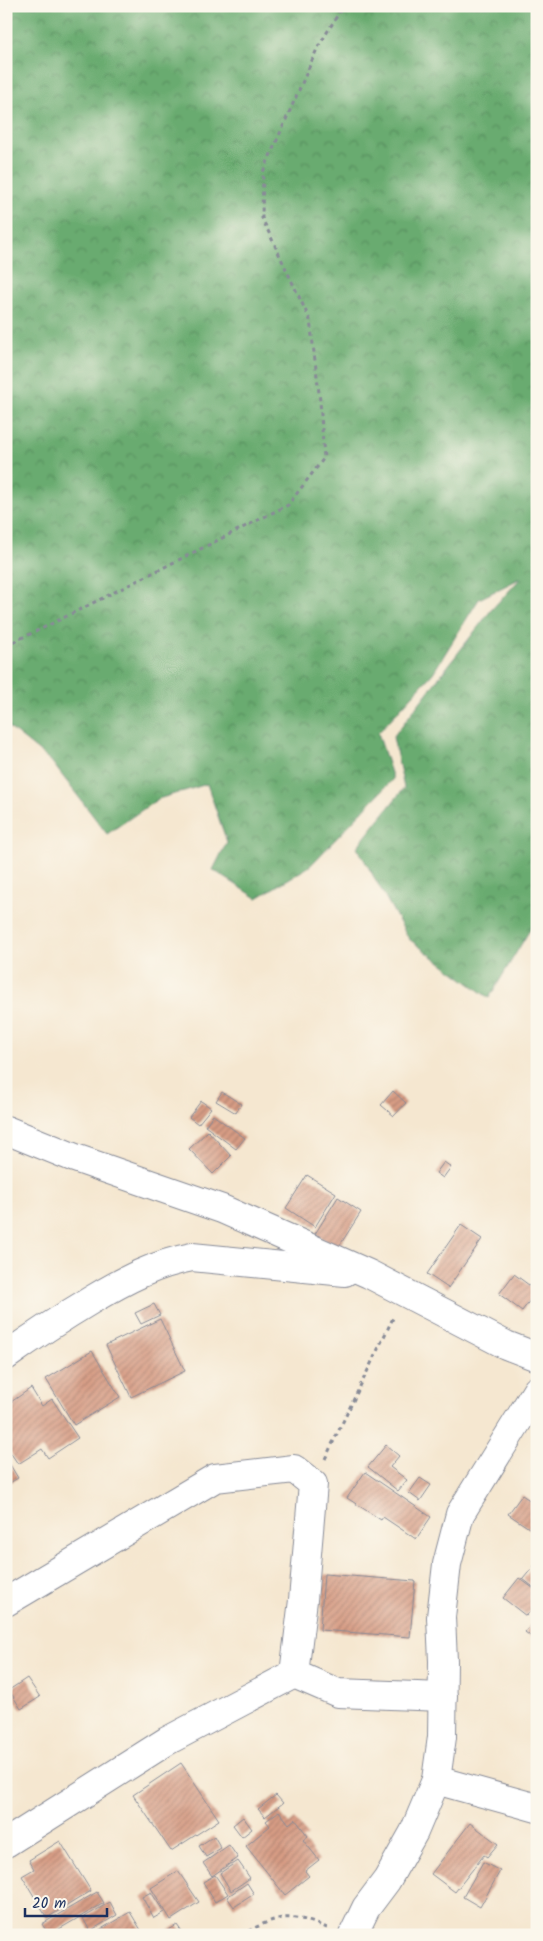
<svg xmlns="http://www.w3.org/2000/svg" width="543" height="1941" font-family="Kalam,sans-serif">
<defs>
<pattern id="forest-crowns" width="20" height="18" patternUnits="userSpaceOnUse" patternTransform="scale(1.25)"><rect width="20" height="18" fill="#69ab6f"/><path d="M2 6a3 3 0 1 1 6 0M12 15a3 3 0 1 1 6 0" fill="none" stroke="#568c5e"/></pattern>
<pattern id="building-hatch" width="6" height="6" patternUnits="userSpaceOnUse" patternTransform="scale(1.25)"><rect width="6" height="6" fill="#d79c84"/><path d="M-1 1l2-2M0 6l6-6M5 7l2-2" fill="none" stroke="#ae806f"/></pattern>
</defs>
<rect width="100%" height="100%" fill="#fbf7ec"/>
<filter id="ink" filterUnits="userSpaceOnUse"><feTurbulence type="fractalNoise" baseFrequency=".02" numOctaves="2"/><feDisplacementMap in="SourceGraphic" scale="10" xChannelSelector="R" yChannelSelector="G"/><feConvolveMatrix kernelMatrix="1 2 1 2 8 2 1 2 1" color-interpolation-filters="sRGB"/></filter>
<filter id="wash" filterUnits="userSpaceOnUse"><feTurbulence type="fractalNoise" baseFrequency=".0096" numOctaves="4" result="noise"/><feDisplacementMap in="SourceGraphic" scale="20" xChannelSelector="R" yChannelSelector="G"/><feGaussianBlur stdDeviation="1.12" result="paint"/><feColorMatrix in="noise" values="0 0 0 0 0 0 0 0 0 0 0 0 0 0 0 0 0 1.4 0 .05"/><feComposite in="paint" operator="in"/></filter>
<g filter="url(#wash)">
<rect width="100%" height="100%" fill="#f5e7d0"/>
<path fill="url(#forest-crowns)" stroke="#426d66" d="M6 6H537V918L489 998 409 939 357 847 404 788 393 737 492 609 521 578 479 599 433 673 378 733 393 779 310 866 257 898 213 870 227 842 207 784 158 799 107 834 51 761 6 725Z"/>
<g id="blocks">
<g fill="url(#building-hatch)">
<path d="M393 1091 406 1103 394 1116 381 1105Z"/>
<path d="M222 1092 241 1104 236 1113 216 1101Z"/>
<path d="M201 1101 211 1108 198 1124 189 1117Z"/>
<path d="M213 1115 245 1138 236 1149 205 1126Z"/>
<path d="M208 1131 231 1156 213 1174 189 1149Z"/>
<path d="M444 1162 451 1167 443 1178 436 1173Z"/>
<path d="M307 1175 336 1193 315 1227 286 1208Z"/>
<path d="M338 1197 361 1212 338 1248 315 1234Z"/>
<path d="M461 1225 482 1239 448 1288 427 1274Z"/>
<path d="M514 1274 537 1291 522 1311 499 1294Z"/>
<path d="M154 1304 160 1315 141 1324 135 1313Z"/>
<path d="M160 1319 185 1371 131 1397 106 1345Z"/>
<path d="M92 1351 120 1397 74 1425 46 1379Z"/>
<path d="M31 1388 42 1406 52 1399 78 1438 48 1458 42 1449 18 1464 6 1446V1395L11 1402Z"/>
<path d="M386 1445 399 1456 390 1467 407 1480 398 1491 368 1467Z"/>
<path d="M6 1458 18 1478 6 1485Z"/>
<path d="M365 1472 431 1517 416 1539 383 1517 381 1520 347 1498Z"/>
<path d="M420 1478 431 1485 420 1501 409 1493Z"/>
<path d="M522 1495 537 1505V1523L532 1530 508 1514Z"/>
<path d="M537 1562V1590L523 1579Z"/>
<path d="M324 1574 415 1581 410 1637 320 1630Z"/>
<path d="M519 1578 537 1591V1603L526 1616 503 1598Z"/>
<path d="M537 1617V1641L525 1632Z"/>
<path d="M27 1678 40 1697 21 1709 9 1690Z"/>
<path d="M181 1763 219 1820 171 1851 133 1795Z"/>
<path d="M276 1795 283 1803 265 1817 258 1809Z"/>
<path d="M279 1811 289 1824 295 1819 308 1836 303 1840 319 1860 305 1871 309 1876 285 1895 246 1846 270 1826 266 1821Z"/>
<path d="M243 1817 252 1829 242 1837 233 1825Z"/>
<path d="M470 1823 498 1844 487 1857 484 1855 455 1892 431 1874Z"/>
<path d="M214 1836 221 1848 206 1857 199 1846Z"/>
<path d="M60 1841 91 1891 47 1918 22 1876 34 1869 29 1860Z"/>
<path d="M229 1845 238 1858 212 1876 203 1863Z"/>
<path d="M238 1861 250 1878 231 1891 220 1873Z"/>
<path d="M483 1862 500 1871 480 1907 463 1897Z"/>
<path d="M178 1871 199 1902 171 1920 151 1888Z"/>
<path d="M215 1875 228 1894 215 1902 203 1882Z"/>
<path d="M247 1883 254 1894 234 1907 227 1897Z"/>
<path d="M97 1892 104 1903 49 1935 42 1924Z"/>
<path d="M151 1892 164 1912 154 1918 142 1897Z"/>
<path d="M110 1902 117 1915 90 1931 83 1918Z"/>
<path d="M130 1912 144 1935H91Z"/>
<path d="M177 1925 184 1935H165L164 1933Z"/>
</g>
</g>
</g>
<g filter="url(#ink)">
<use href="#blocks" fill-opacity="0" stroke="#888b97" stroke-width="1"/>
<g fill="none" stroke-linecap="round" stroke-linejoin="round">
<defs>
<g id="minor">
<path d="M6 1130 75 1158 222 1209 369 1274 506 1345 537 1357"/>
<path d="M6 1356C35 1335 63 1317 93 1299 125 1280 155 1264 192 1257L345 1272"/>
<path d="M6 1602 215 1478 294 1469 313 1484 303 1600 294 1674 167 1741 6 1843"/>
<path d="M294 1674 338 1693 443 1697"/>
<path d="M436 1780 537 1808"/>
<path d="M353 1935 366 1908 387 1880 414 1832 436 1780 442 1737 443 1661 441 1617 447 1564 460 1514 537 1390"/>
</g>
</defs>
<use href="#minor" stroke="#888b97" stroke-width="30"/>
<g stroke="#888b97" stroke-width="3" stroke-dasharray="4 4" stroke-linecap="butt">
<path d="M6 645 41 629 288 505 324 458 320 401 310 320 262 218 263 172 317 49 343 6"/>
<path d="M325 1459 393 1318"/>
<path d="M241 1935C277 1916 288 1911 327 1928"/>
</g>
<use href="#minor" stroke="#fff" stroke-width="28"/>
</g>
</g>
<rect width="543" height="1941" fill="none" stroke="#fbf7ec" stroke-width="25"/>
<path d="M25 1908v8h82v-8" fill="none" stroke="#1b2f5e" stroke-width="2.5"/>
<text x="32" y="1908" font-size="15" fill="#1b2f5e" stroke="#fbf7ec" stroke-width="4" paint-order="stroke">20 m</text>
</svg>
